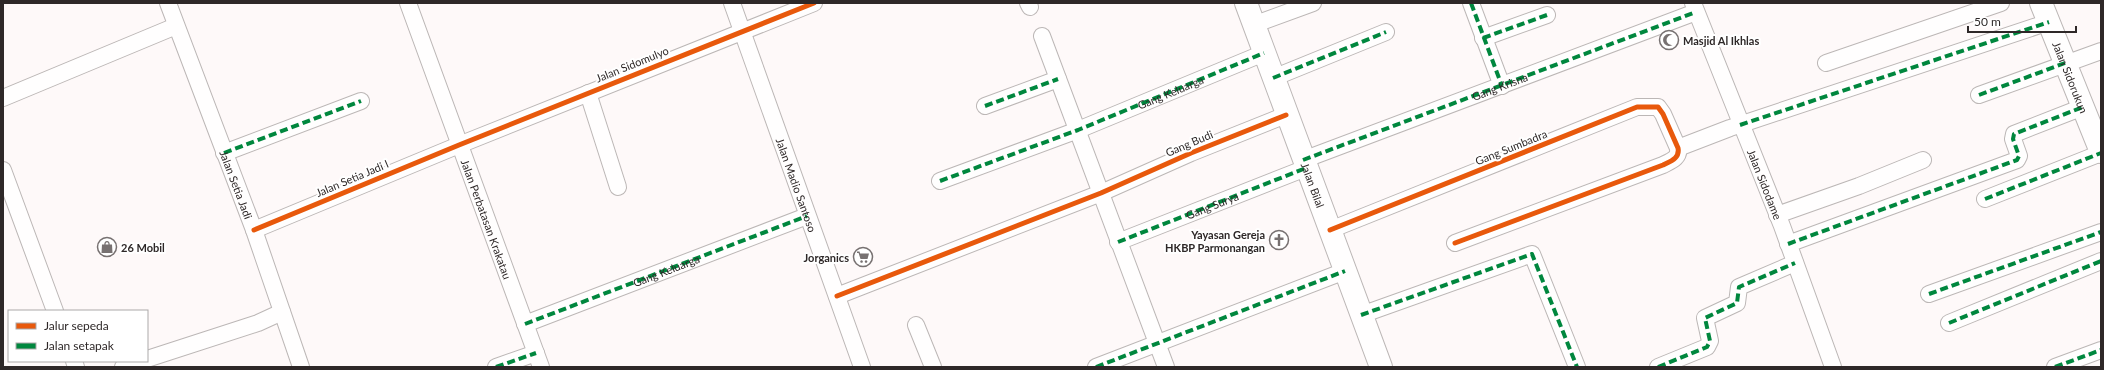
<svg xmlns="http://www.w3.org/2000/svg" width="2104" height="370" font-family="Lato,sans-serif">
<rect width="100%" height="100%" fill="#fef9f9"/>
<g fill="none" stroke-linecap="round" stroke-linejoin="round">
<defs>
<g id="street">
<path id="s1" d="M168 3 254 230 301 367"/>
<path id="s2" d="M408 3 541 367"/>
<path id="s3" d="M732 3 862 367"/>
<path d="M1028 3 1030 7"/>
<path d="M1471 3 1502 86"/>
<path id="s4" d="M1693 3 1782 226 1833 367"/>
<path d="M1253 25 1313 3"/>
<path d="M1042 36 1166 367"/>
<path d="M1483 38 1547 15"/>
<path d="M1826 63 2001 3"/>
<path d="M1273 78 1386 32"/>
<path d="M588 93 618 187"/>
<path d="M1979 95 2101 51"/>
<path d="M3 98 176 26"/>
<path d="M985 106 1058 79"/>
<path d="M1678 148 1730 128 2049 22"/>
<path d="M224 153 361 101"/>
<path id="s5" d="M1303 160 1696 12"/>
<path d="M3 170 55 311"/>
<path id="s6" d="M940 181 1078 130 1264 53"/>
<path d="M1985 199 2101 153"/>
<path d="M1777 215 1859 186 1923 160"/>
<path d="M254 230 459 145 814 3"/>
<path d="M1330 230 1637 107H1658L1663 114 1678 148C1680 158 1671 161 1663 165L1455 243"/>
<path d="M1118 242 1306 168"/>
<path d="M1788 244 2017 160 2019 156 2013 139 2014 134 2083 107"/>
<path d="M1929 294 2101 232"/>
<path d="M837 296 1101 193 1191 153 1286 115"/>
<path d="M1361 315 1532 254 1577 367"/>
<path d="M1949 323 2101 261"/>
<path id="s7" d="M525 324 807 216"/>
<path d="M916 325 933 367"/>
<path d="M147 359 258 323 282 312"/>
<path d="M74 361 76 367"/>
<path d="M123 367 141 361"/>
<path d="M496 367 536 353"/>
<path d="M1096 367 1345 271"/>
<path d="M1658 367 1707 347 1710 341 1705 318 1737 303 1739 287 1795 263"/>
<path d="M2055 367 2101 350"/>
</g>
<g id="secondary">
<path id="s8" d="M1246 3 1381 367"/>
<path id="s9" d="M2041 3 2101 152"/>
</g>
</defs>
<use href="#street" stroke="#bcb7b6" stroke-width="18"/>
<use href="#secondary" stroke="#bcb7b6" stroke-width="24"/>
<use href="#street" stroke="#fffefe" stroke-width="16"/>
<use href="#secondary" stroke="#fffefe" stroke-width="22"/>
<g stroke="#00873e" stroke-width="4" stroke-dasharray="8 4" stroke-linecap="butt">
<path d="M1471 3 1502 86"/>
<path d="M1483 38 1547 15"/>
<path d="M1273 78 1386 32"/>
<path d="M1979 95 2065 63"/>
<path d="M985 106 1058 79"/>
<path d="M1740 125 2049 22"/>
<path d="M224 153 361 101"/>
<path d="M1303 160 1696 12"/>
<path d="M940 181 1078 130 1264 53"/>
<path d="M1985 199 2101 153"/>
<path id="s10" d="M1118 242 1306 168"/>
<path d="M1788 244 2017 160 2019 156 2013 139 2014 134 2083 107"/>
<path d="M1929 294 2101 232"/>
<path d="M1361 315 1532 254 1577 367"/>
<path d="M1949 323 2101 261"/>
<path d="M525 324 807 216"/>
<path d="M496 367 536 353"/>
<path d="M1096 367 1345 271"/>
<path d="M1658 367 1707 347 1710 341 1705 318 1737 303 1739 287 1795 263"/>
<path d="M2055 367 2101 350"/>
</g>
<defs>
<g id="cycleway">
<path d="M254 230 459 145 814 3"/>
<path d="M1330 230 1637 107H1658L1663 114 1678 148C1680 158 1671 161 1663 165L1455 243"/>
<path d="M837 296 1101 193 1191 153 1286 115"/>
</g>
</defs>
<use href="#cycleway" stroke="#fff" stroke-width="8"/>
<use href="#cycleway" stroke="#e8590c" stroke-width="5"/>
</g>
<defs>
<symbol id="mosque-ring" viewBox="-11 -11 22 22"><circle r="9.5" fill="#fff" stroke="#777171" stroke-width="1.5"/><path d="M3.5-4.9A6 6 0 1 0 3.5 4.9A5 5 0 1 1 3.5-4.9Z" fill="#777171"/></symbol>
<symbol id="church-ring" viewBox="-11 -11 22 22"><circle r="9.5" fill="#fff" stroke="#777171" stroke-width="1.5"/><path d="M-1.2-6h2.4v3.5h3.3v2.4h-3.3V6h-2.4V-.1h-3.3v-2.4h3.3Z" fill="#777171"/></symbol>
<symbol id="shop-ring" viewBox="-11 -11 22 22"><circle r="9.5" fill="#fff" stroke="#777171" stroke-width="1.5"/><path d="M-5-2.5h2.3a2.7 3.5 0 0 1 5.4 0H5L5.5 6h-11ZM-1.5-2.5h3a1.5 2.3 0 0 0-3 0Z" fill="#777171"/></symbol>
<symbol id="supermarket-ring" viewBox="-11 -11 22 22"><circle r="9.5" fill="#fff" stroke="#777171" stroke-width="1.5"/><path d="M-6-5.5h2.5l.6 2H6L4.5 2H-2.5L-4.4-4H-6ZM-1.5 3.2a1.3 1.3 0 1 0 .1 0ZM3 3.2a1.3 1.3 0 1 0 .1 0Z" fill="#777171"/></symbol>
</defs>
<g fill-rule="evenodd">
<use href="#mosque-ring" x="1658" y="29" width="22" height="22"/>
<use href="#church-ring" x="1268" y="229" width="22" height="22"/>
<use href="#shop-ring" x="96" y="236" width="22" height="22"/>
<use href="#supermarket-ring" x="852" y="246" width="22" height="22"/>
</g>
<g text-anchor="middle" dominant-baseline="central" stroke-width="4" stroke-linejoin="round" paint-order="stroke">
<g font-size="11" font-weight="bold" fill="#2e2828" stroke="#fff" text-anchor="start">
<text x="1683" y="40">Masjid Al Ikhlas</text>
<text x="1265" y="234" text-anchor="end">Yayasan Gereja<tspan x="1265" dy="13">HKBP Parmonangan</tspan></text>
<text x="121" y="247">26 Mobil</text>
<text x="849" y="257" text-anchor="end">Jorganics</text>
</g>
<g font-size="11" fill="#2e2828" stroke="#fff">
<text transform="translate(632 64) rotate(-22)">Jalan Sidomulyo</text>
<text stroke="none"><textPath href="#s9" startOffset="80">Jalan Sidorukun</textPath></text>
<text stroke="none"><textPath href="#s5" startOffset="210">Gang Krisna</textPath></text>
<text stroke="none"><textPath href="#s6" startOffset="247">Gang Keluarga</textPath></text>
<text transform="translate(1189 143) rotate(-23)">Gang Budi</text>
<text transform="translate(1511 147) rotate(-22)">Gang Sumbadra</text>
<text transform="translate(352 178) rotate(-23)">Jalan Setia Jadi I</text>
<text stroke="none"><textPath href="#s1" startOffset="194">Jalan Setia Jadi</textPath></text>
<text stroke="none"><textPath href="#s4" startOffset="195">Jalan Sidodame</textPath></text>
<text stroke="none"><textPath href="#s3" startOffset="193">Jalan Madio Santoso</textPath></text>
<text stroke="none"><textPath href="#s8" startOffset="194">Jalan Bilal</textPath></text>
<text stroke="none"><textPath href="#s10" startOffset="101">Gang Surya</textPath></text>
<text stroke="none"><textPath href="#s2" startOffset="230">Jalan Perbatasan Krakatau</textPath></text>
<text stroke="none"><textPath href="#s7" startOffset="151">Gang Keluarga</textPath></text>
</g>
</g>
<rect width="2104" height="370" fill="none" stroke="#2e2828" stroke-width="8"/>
<rect x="8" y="310" width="140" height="52" fill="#ffffff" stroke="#aba9a9"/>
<rect x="16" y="323" width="20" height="6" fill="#e8590c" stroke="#aba9a9"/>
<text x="44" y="330" font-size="12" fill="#2e2828">Jalur sepeda</text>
<rect x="16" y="343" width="20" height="6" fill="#00873e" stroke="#aba9a9"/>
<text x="44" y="350" font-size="12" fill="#2e2828">Jalan setapak</text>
<path d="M1968 26v6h108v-6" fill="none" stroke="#2e2828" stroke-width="2"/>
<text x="1974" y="26" font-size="12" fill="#2e2828" stroke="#ffffff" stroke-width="3" paint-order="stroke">50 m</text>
</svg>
